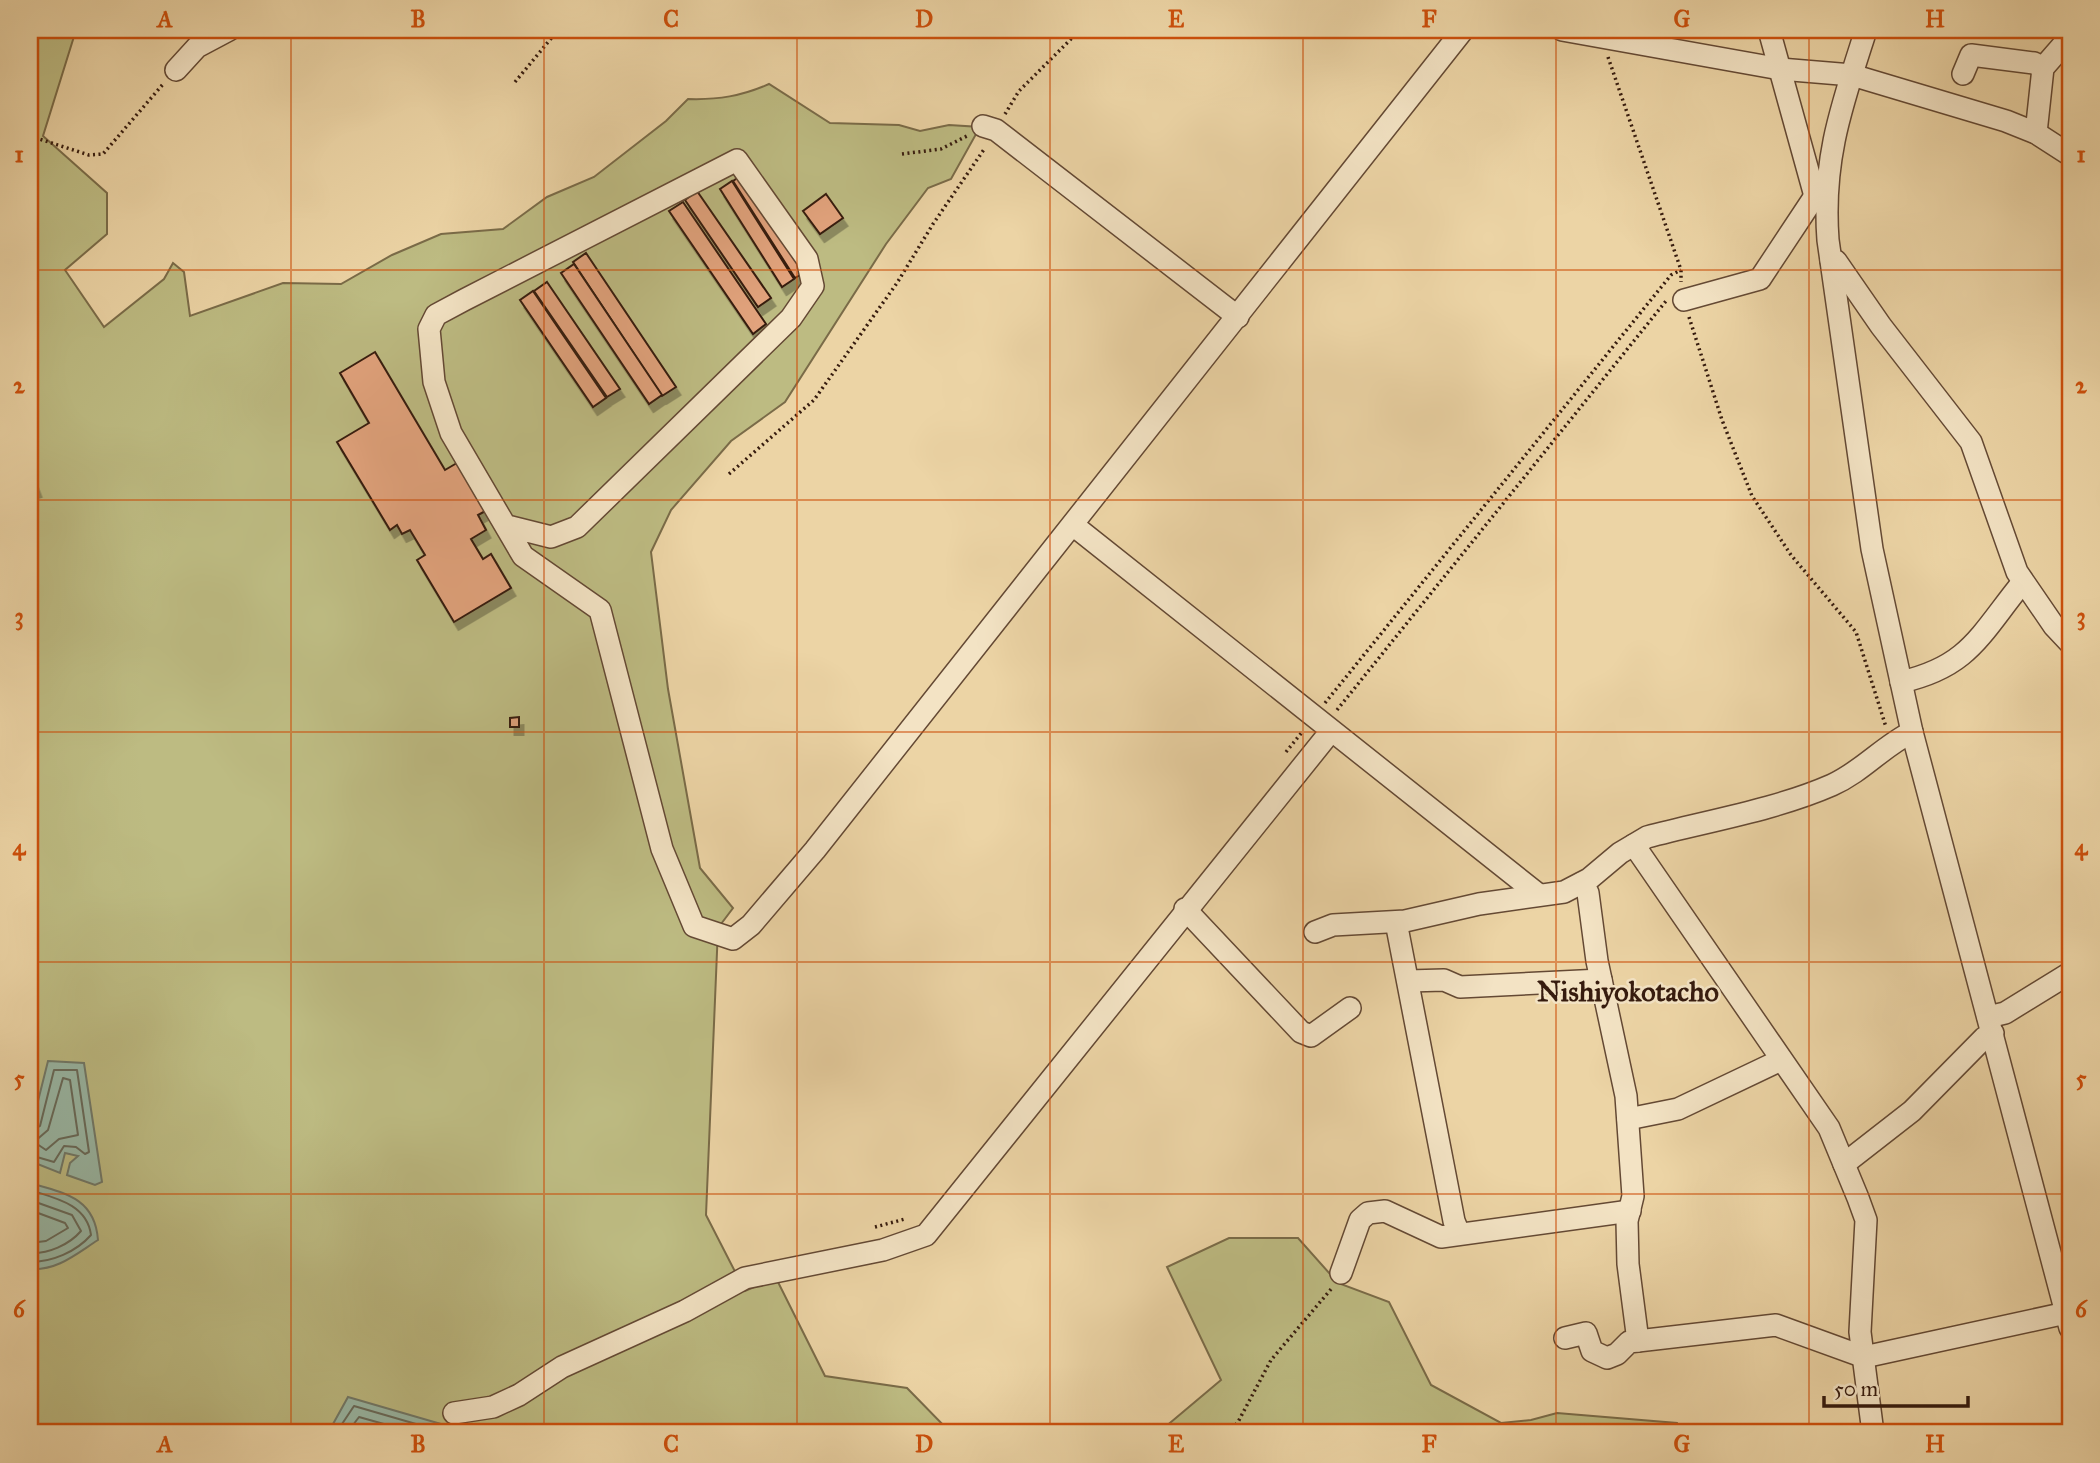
<svg xmlns="http://www.w3.org/2000/svg" width="2100" height="1463" font-family="'IM FELL Great Primer',serif">
<defs>
<filter id="shadow"><feDropShadow dx="4.5" dy="8" stdDeviation="0" flood-color="#0004"/></filter>
</defs>
<rect width="100%" height="100%" fill="#ecd4a5"/>
<filter id="stains"><feTurbulence type="fractalNoise" baseFrequency=".00286" numOctaves="4"/><feColorMatrix values="0 0 0 0 .2 0 0 0 0 .09 0 0 0 0 .02 0 0 0 .5 -.17"/></filter>
<radialGradient id="worn" r=".72"><stop offset=".6" stop-color="#630" stop-opacity="0"/><stop offset="1" stop-color="#630" stop-opacity=".3"/></radialGradient>
<g fill="#bdbb82" stroke="#7a6b48" stroke-width="2">
<path d="M30 30H76L43 136 107 193V234L65 270 104 327 164 279 173 263 184 272 190 316 283 283 341 284 392 255 441 234 503 229 547 197 594 177 666 121 688 99C718 100 742 96 769 84L830 123 899 125 920 131 949 125 980 127 951 179 928 188 886 244 785 402 731 441 671 510 651 552 668 689 700 868 733 908 718 928 706 1215 745 1291 776 1278 825 1376 907 1388 951 1433H30Z"/>
<path d="M1229 1238H1298L1338 1283 1389 1302 1431 1385 1501 1423 1531 1420 1557 1413 1677 1423 1682 1433H1158L1221 1380 1167 1267Z"/>
</g>
<g fill="#99b8a6" stroke="#717969" stroke-width="2">
<path d="M48 1061 84 1063 102 1182 95 1185 67 1175 70 1163 78 1156 65 1153 60 1173 30 1161V1133Z"/>
<path d="M30 1183C65 1193 95 1198 98 1240 76 1254 57 1271 30 1269Z"/>
<path d="M348 1397 472 1433H328Z"/>
</g>
<g fill="none" stroke-linecap="round" stroke-linejoin="round">
<g stroke="#686a5a" stroke-width="2">
<path d="M63 1078 70 1080 78 1135 59 1139 46 1150 34 1142 48 1130Z"/>
<path d="M30 1132 40 1126 54 1070H77L89 1152 85 1154 76 1147 64 1146 54 1162 30 1155"/>
<path d="M30 1190C55 1198 87 1204 91 1235 76 1252 52 1262 30 1262"/>
<path d="M30 1200 72 1215 81 1231C69 1245 48 1254 30 1253"/>
<path d="M30 1210 65 1223 68 1228 46 1241 30 1243"/>
<path d="M336 1433 354 1406 447 1433"/>
<path d="M347 1433 359 1417 416 1433"/>
</g>
</g>
<g fill="#e2a37d" stroke="#361b0e" stroke-width="2" filter="url(#shadow)">
<path d="M745 173 807 271 795 278 733 181Z"/>
<path d="M732 181 794 279 782 287 720 189Z"/>
<path d="M697 191 771 298 758 307 685 200Z"/>
<path d="M826 194 843 218 820 234 803 211Z"/>
<path d="M683 202 766 324 753 334 669 211Z"/>
<path d="M586 253 676 387 662 396 573 262Z"/>
<path d="M574 264 662 395 649 404 561 273Z"/>
<path d="M547 282 620 389 607 397 534 291Z"/>
<path d="M533 291 606 398 593 407 520 300Z"/>
<path d="M375 352 445 470 462 460 491 508 478 515 486 530 471 539 483 559 491 554 511 588 454 622 417 560 425 555 410 530 402 534 397 525 390 530 337 442 369 423 340 373Z"/>
<path d="M30 471 37 489 30 491Z"/>
<path d="M519 717V727H510V718Z"/>
</g>
<g fill="none" stroke-linecap="round" stroke-linejoin="round">
<defs>
<g id="minor">
<path d="M1562 30 1780 69 1852 75 2006 121 2036 133 2070 155"/>
<path d="M1769 30 1815 196"/>
<path d="M1866 30C1842 105 1822 159 1828 240L1872 549 1912 732 2070 1328"/>
<path d="M176 70 197 47 229 30"/>
<path d="M1963 74 1971 55 2034 63 2043 68"/>
<path d="M983 126 996 130 1238 317"/>
<path d="M2036 133 2043 68 2070 37"/>
<path d="M1831 260 1836 261 1881 326 1971 442 2017 572 2054 626 2070 643"/>
<path d="M1684 300 1760 279 1815 196 1825 197"/>
<path d="M1073 525 1539 895"/>
<path d="M507 526 551 537 577 527 791 318 813 286 807 259 737 160 464 300 436 315 429 329 434 382 451 433 523 556 600 610 662 849 694 926 733 939 751 925 815 850 1463 30"/>
<path d="M1901 682C1967 667 1979 637 2018 588L2024 584"/>
<path d="M1634 845 1829 1128 1858 1198 1866 1220 1860 1332 1873 1433"/>
<path d="M1582 883 1588 893 1597 961 1626 1096 1633 1196 1627 1221 1628 1264 1638 1341"/>
<path d="M1185 909 1301 1032 1311 1036 1350 1008"/>
<path d="M1396 922 1454 1221 1459 1233"/>
<path d="M1315 932 1333 925 1405 921 1479 904 1564 892 1589 879 1620 853 1647 837C1707 821 1775 810 1832 785 1863 771 1883 746 1912 732"/>
<path d="M1408 981 1444 980 1460 987 1601 980"/>
<path d="M1988 1017 2005 1013 2070 973"/>
<path d="M1628 1119 1678 1109 1781 1060"/>
<path d="M1844 1164 1912 1111 1984 1038 1993 1033"/>
<path d="M1341 1273 1360 1220 1368 1213 1385 1211 1441 1237 1630 1211"/>
<path d="M1565 1338 1586 1333 1592 1351 1607 1358 1617 1354 1629 1342 1776 1325 1864 1357 2066 1313"/>
<path d="M454 1413 493 1407 519 1395 562 1367 685 1311 745 1278 883 1250 926 1235 1331 731"/>
</g>
</defs>
<use href="#minor" stroke="#644934" stroke-width="24"/>
<g stroke="#361b0e" stroke-width="3.5" stroke-dasharray="2 3.5" stroke-linecap="butt">
<path d="M248 35 267 36 290 30"/>
<path d="M1608 57 1681 270V282"/>
<path d="M515 82 558 30"/>
<path d="M1005 114 1019 91 1080 30"/>
<path d="M30 136 89 155 103 154 164 83"/>
<path d="M902 154 941 149 967 136"/>
<path d="M1689 317 1722 420 1752 496 1791 555 1856 632 1886 727"/>
<path d="M729 474 814 400 897 283 933 224 985 148"/>
<path d="M1325 703 1671 275 1681 270"/>
<path d="M1337 710 1666 301"/>
<path d="M1286 752 1303 731"/>
<path d="M875 1227 905 1219"/>
<path d="M1228 1433 1238 1422 1271 1360 1332 1288"/>
</g>
<use href="#minor" stroke="#f3e3c4" stroke-width="21"/>
</g>
<path fill="none" stroke="#cd500c" stroke-width="2" stroke-opacity="0.55" d="M291 30V1433M544 30V1433M797 30V1433M1050 30V1433M1303 30V1433M1556 30V1433M1809 30V1433M30 270H2070M30 500H2070M30 732H2070M30 962H2070M30 1194H2070"/>
<g text-anchor="middle" dominant-baseline="central" stroke-width="5" stroke-linejoin="round" paint-order="stroke">
<g font-size="28" font-weight="bold" fill="#361b0e" stroke="#f3e3c4">
<text x="1628" y="991">Nishiyokotacho</text>
</g>
</g>
<rect width="2100" height="1463" fill="none" stroke="#ecd4a5" stroke-width="77"/>
<path d="M1824 1396v10h144v-10" fill="none" stroke="#361b0e" stroke-width="3.5"/>
<text x="1834" y="1396" font-size="21" fill="#361b0e" stroke="#f3e3c4" stroke-width="5" paint-order="stroke">50 m</text>
<rect x="38" y="38" width="2024" height="1386" fill="none" stroke="#cd500c" stroke-width="2.5"/>
<g font-size="23" text-anchor="middle" font-weight="bold" fill="#cd500c">
<text x="165" y="27">A</text>
<text x="418" y="27">B</text>
<text x="671" y="27">C</text>
<text x="924" y="27">D</text>
<text x="1176" y="27">E</text>
<text x="1429" y="27">F</text>
<text x="1682" y="27">G</text>
<text x="1935" y="27">H</text>
<text x="19" y="162">1</text>
<text x="2081" y="162">1</text>
<text x="19" y="393">2</text>
<text x="2081" y="393">2</text>
<text x="19" y="624">3</text>
<text x="2081" y="624">3</text>
<text x="19" y="855">4</text>
<text x="2081" y="855">4</text>
<text x="19" y="1086">5</text>
<text x="2081" y="1086">5</text>
<text x="19" y="1317">6</text>
<text x="2081" y="1317">6</text>
<text x="165" y="1452">A</text>
<text x="418" y="1452">B</text>
<text x="671" y="1452">C</text>
<text x="924" y="1452">D</text>
<text x="1176" y="1452">E</text>
<text x="1429" y="1452">F</text>
<text x="1682" y="1452">G</text>
<text x="1935" y="1452">H</text>
</g>
<rect width="100%" height="100%" filter="url(#stains)"/>
<rect width="100%" height="100%" fill="url(#worn)"/>
</svg>
